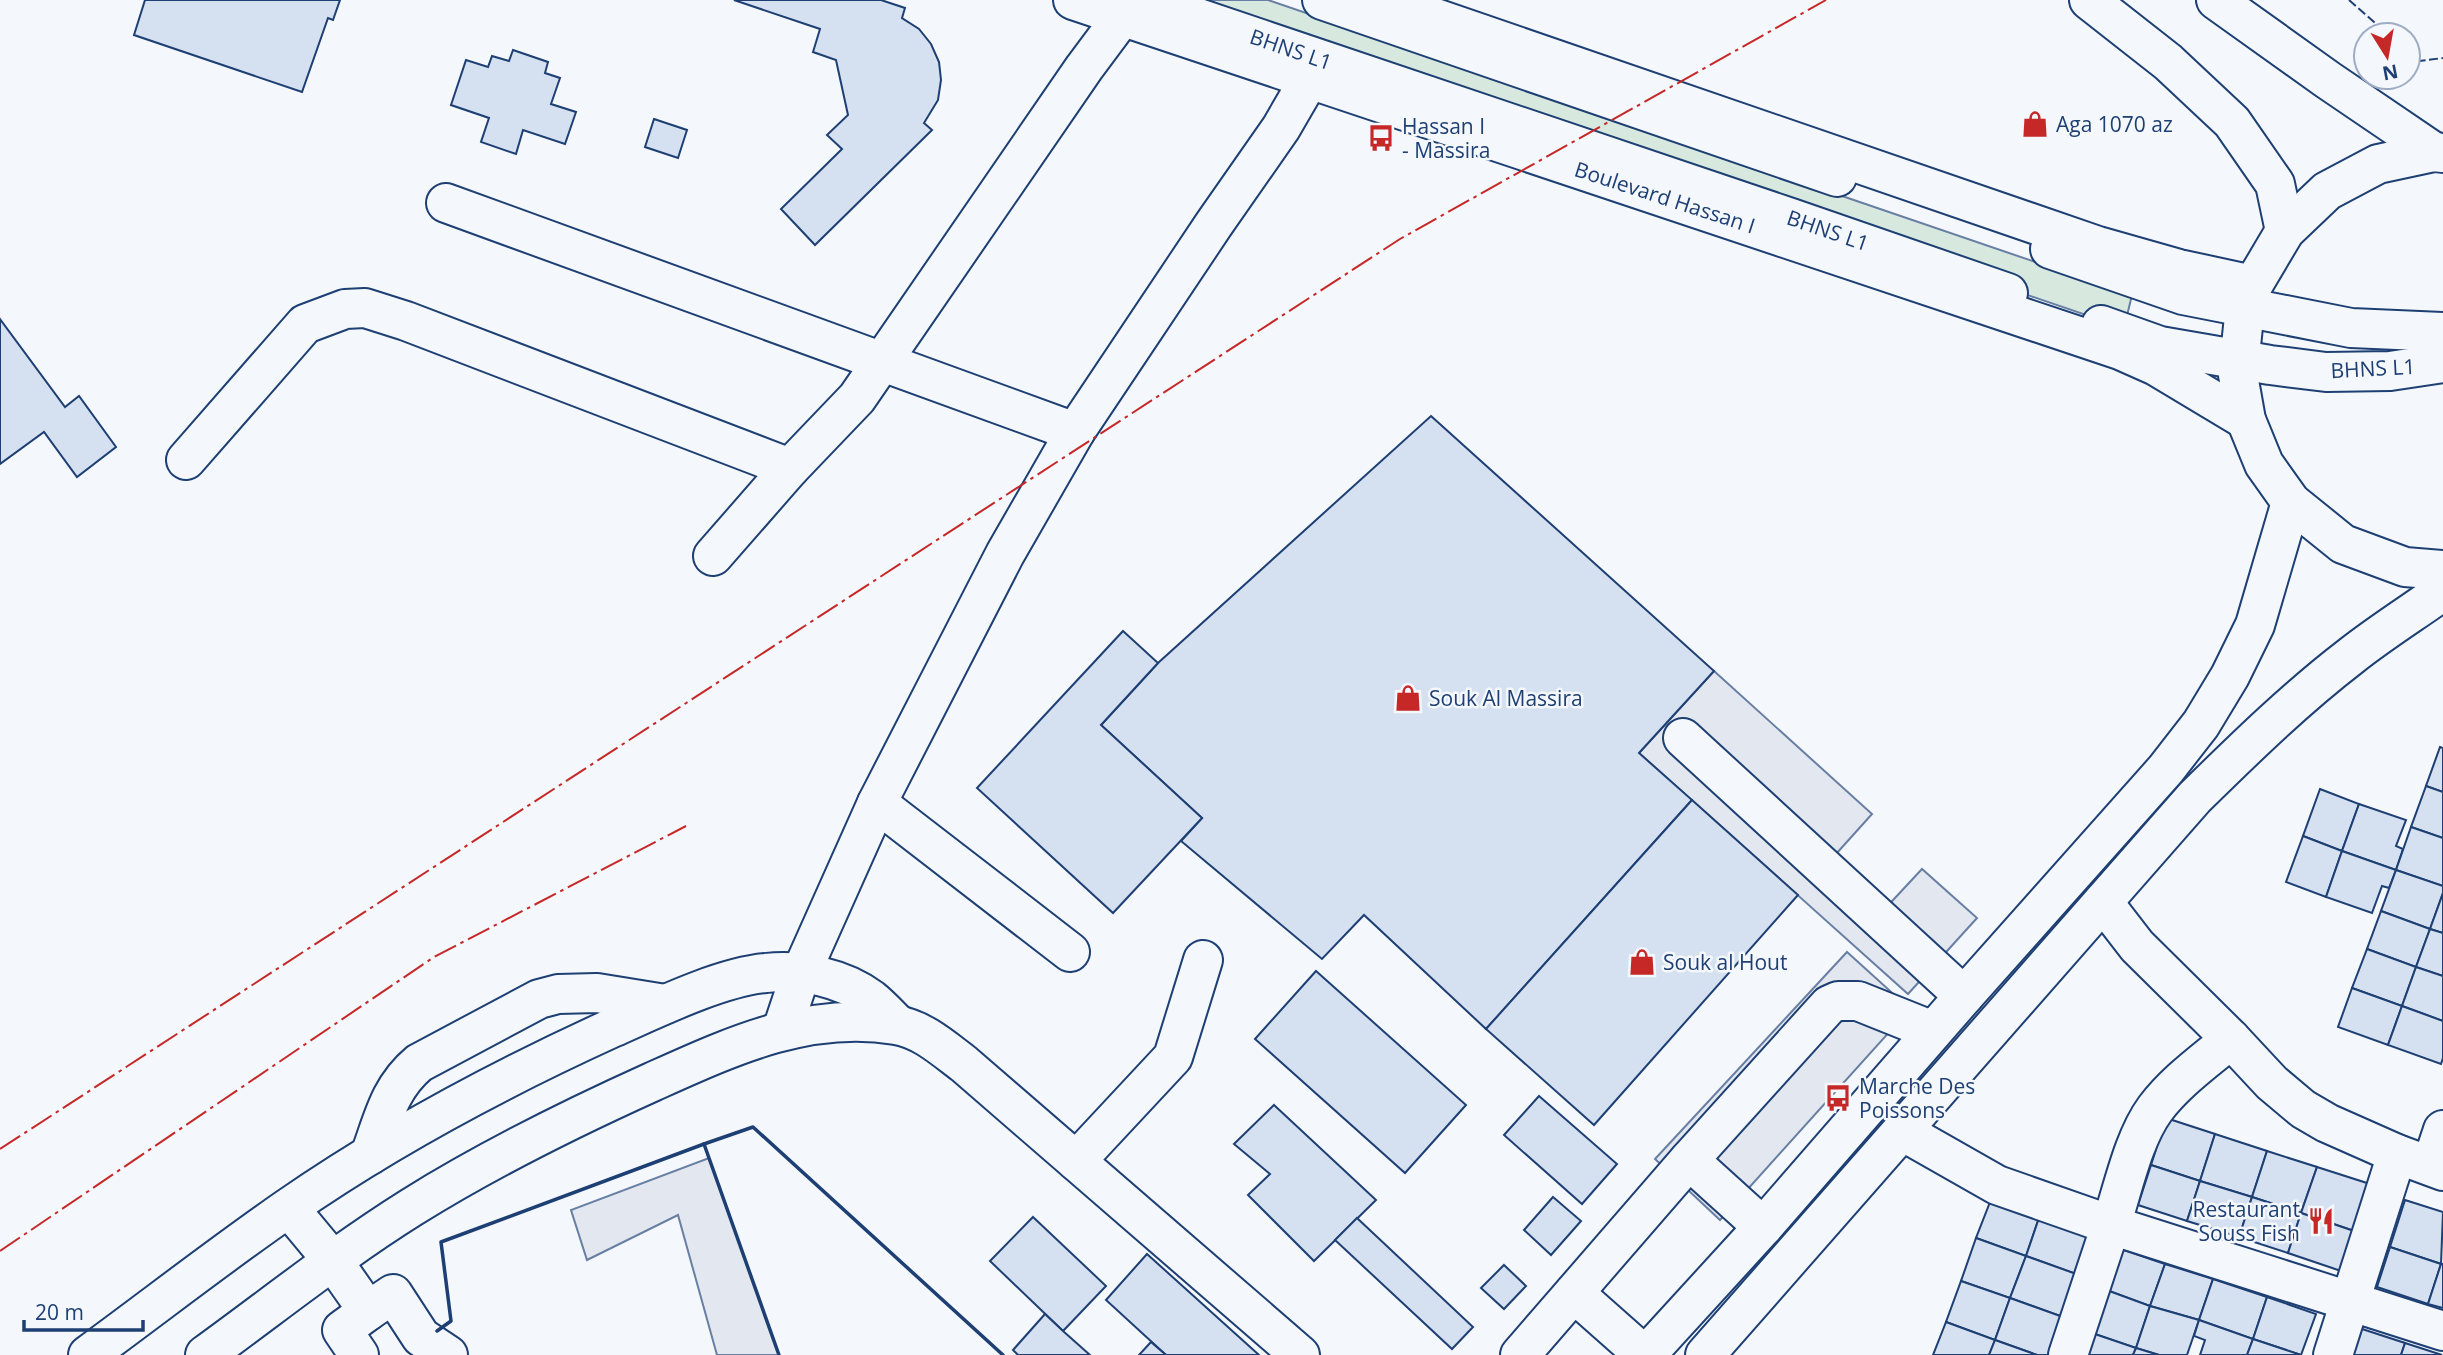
<svg xmlns="http://www.w3.org/2000/svg" width="2443" height="1355" font-family="'Open Sans',sans-serif">
<rect width="100%" height="100%" fill="#f4f7fb"/>
<path fill="#d7e8df" stroke="#687fa3" stroke-width="2" d="M1165 0H1268L2132 295 2124 328Z"/>
<g fill="#e3e8f0" stroke="#687fa3" stroke-width="2">
<path d="M1714 671 1872 814 1827 864 1881 913 1922 869 1977 918 1908 994 1639 753Z"/>
<path d="M1847 952 1910 1009 1720 1220 1655 1159Z"/>
<path d="M709 1158 779 1355H717L678 1215 587 1260 571 1210Z"/>
</g>
<g fill="#d5e0f0" stroke="#1d3f73" stroke-width="2">
<path d="M145 0H340L333 20 328 18 302 92 134 35Z"/>
<path d="M734 0H881L905 8 902 18 919 29 931 44 939 62 941 80 938 100 924 123 932 130 815 245 781 209 842 149 827 135 848 115 836 60 813 52 820 29Z"/>
<path d="M513 50 548 62 545 73 560 78 551 104 576 112 565 144 523 130 516 154 481 142 489 118 451 105 466 60 488 67 492 56 509 61Z"/>
<path d="M654 119 687 130 678 158 645 147Z"/>
<path d="M0 319 65 407 79 396 116 447 77 477 44 432 0 464Z"/>
<path d="M1431 416 1714 671 1639 753 1692 800 1486 1029 1364 915 1322 959 1181 841 1202 818 1101 725 1158 663Z"/>
<path d="M1123 631 1158 663 1101 725 1202 818 1113 913 977 788Z"/>
<path d="M2440 747 2443 748V792L2426 786Z"/>
<path d="M2426 786 2443 792V838L2411 827Z"/>
<path d="M2320 789 2359 804 2342 851 2303 836Z"/>
<path d="M1692 800 1798 895 1594 1125 1486 1029Z"/>
<path d="M2359 804 2406 820 2396 846 2403 849 2396 870 2342 851Z"/>
<path d="M2411 827 2443 838V886L2396 870Z"/>
<path d="M2303 836 2342 851 2326 897 2286 882Z"/>
<path d="M2342 851 2396 870 2389 888 2382 886 2372 913 2326 897Z"/>
<path d="M2396 870 2443 886V893L2430 929 2381 911Z"/>
<path d="M2443 893V933L2430 929Z"/>
<path d="M2381 911 2430 929 2416 967 2367 949Z"/>
<path d="M2430 929 2443 933V976L2416 967Z"/>
<path d="M2367 949 2416 967 2402 1006 2352 988Z"/>
<path d="M2416 967 2443 976V1021L2402 1006Z"/>
<path d="M1316 971 1466 1105 1405 1173 1255 1039Z"/>
<path d="M2352 988 2402 1006 2388 1045 2338 1027Z"/>
<path d="M2402 1006 2443 1021V1058L2441 1064 2388 1045Z"/>
<path d="M1539 1096 1617 1164 1582 1204 1504 1135Z"/>
<path d="M1274 1105 1376 1200 1314 1261 1248 1195 1270 1174 1234 1144Z"/>
<path d="M2166 1118 2215 1134 2200 1181 2151 1165Z"/>
<path d="M2215 1134 2267 1151 2252 1197 2200 1181Z"/>
<path d="M2267 1151 2317 1167 2301 1213 2252 1197Z"/>
<path d="M2151 1165 2200 1181 2187 1221 2138 1205Z"/>
<path d="M2317 1167 2370 1184 2354 1231 2301 1213Z"/>
<path d="M2200 1181 2252 1197 2239 1237 2187 1221Z"/>
<path d="M1553 1197 1581 1221 1551 1255 1524 1230Z"/>
<path d="M1992 1197 2040 1215 2026 1256 1976 1238Z"/>
<path d="M2252 1197 2301 1213 2288 1253 2239 1237Z"/>
<path d="M2405 1200 2443 1212 2441 1264 2390 1247Z"/>
<path d="M2301 1213 2354 1231 2341 1271 2288 1253Z"/>
<path d="M2040 1215 2093 1234 2079 1275 2026 1256Z"/>
<path d="M1033 1217 1106 1286 1063 1331 990 1261Z"/>
<path d="M1357 1218 1473 1327 1452 1349 1335 1240Z"/>
<path d="M1976 1238 2026 1256 2010 1298 1961 1281Z"/>
<path d="M2115 1247 2165 1264 2150 1306 2101 1288Z"/>
<path d="M2390 1247 2441 1264 2428 1304 2377 1287Z"/>
<path d="M1147 1254 1259 1355H1166L1106 1300Z"/>
<path d="M2026 1256 2079 1275 2063 1317 2010 1298Z"/>
<path d="M2165 1264 2213 1279 2199 1320 2150 1306Z"/>
<path d="M2441 1264H2443V1308L2428 1304Z"/>
<path d="M1504 1265 1526 1286 1504 1309 1481 1288Z"/>
<path d="M2213 1279 2267 1297 2253 1339 2199 1320Z"/>
<path d="M1961 1281 2010 1298 1995 1340 1946 1322Z"/>
<path d="M2101 1288 2150 1306 2136 1348 2086 1331Z"/>
<path d="M2267 1297 2316 1314 2301 1355 2253 1339Z"/>
<path d="M2010 1298 2063 1317 2049 1355H2037L1995 1340Z"/>
<path d="M2150 1306 2199 1320 2187 1355H2159L2136 1348Z"/>
<path d="M1045 1314 1063 1331 1090 1355H1018L1013 1350Z"/>
<path d="M2199 1320 2253 1339 2247 1355H2200L2205 1340 2194 1336Z"/>
<path d="M1946 1322 1995 1340 1989 1355H1933Z"/>
<path d="M2356 1327 2405 1343 2401 1355H2347Z"/>
<path d="M2086 1331 2136 1348 2133 1355H2078Z"/>
<path d="M2253 1339 2301 1355H2247Z"/>
<path d="M1995 1340 2037 1355H1989Z"/>
<path d="M1151 1342 1166 1355H1139Z"/>
<path d="M2405 1343 2442 1355H2401Z"/>
<path d="M2136 1348 2159 1355H2133Z"/>
</g>
<g fill="none" stroke-linecap="round" stroke-linejoin="round">
<defs>
<g id="minor">
<path d="M1145 0 1791 218 2008 293"/>
<path d="M1322 0 1837 177"/>
<path d="M2089 0 2168 62 2232 122 2275 184 2285 231"/>
<path d="M2216 0 2328 80 2434 152"/>
<path d="M446 203 1075 432"/>
<path d="M2050 249 2183 295 2351 328 2443 332"/>
<path d="M2101 325 2160 346 2270 365 2326 372 2390 371 2443 363"/>
<path d="M186 460 305 324 345 309 365 308 406 321 790 468"/>
<path d="M713 556 790 468 857 398 1084 68 1122 17"/>
<path d="M1683 738 1964 996"/>
<path d="M877 803 1070 952"/>
<path d="M2103 902 2137 946 2231 1039 2272 1083 2303 1109 2327 1123 2397 1154 2443 1171"/>
<path d="M782 1030 801 973 877 803 1005 554 1075 432 1214 224 1281 128 1310 78"/>
<path d="M2231 1039C2205 1061 2176 1081 2155 1109 2133 1139 2123 1189 2111 1225L2443 1331"/>
<path d="M1902 1131 1997 1185 2111 1225 2068 1355"/>
<path d="M370 1155C383 1120 389 1088 419 1063L539 999 558 994 597 993 665 1004"/>
<path d="M1689 1160 1763 1227"/>
<path d="M1076 1161 1173 1057 1203 960"/>
<path d="M2431 1166 2443 1130"/>
<path d="M289 1208 333 1261 368 1311 393 1294 421 1337 448 1355"/>
<path d="M1574 1293 1644 1355"/>
<path d="M88 1355C155 1306 220 1255 288 1208 389 1138 500 1079 612 1028 655 1009 720 977 766 973 801 969 843 978 871 999 881 1007 890 1017 898 1025"/>
<path d="M205 1355C274 1305 340 1252 412 1207 489 1159 570 1119 652 1082 730 1047 808 1010 896 1025 922 1029 944 1049 964 1064L1300 1355"/>
<path d="M359 1355 342 1330 368 1311"/>
<path d="M1520 1355 1689 1160 1829 1005 1838 1001H1858L1933 1031"/>
<path d="M2333 1355 2397 1154"/>
</g>
<g id="major">
<path d="M1073 0 2120 350 2156 366 2246 420"/>
<path d="M1383 0 2098 246 2179 269 2253 285"/>
<path d="M2443 153 2434 152 2378 164 2327 191 2285 231 2253 285 2245 307 2238 375 2246 420 2264 464 2291 502 2343 544 2405 567 2443 570"/>
<path d="M1646 1355 1763 1227 1964 996 2166 769 2201 724 2230 676 2255 625 2291 502"/>
<path d="M1705 1355 2195 797C2245 748 2295 699 2351 656 2380 633 2412 613 2443 591"/>
</g>
</defs>
<use href="#minor" stroke="#1d3f73" stroke-width="42"/>
<use href="#major" stroke="#1d3f73" stroke-width="42"/>
<use href="#minor" stroke="#f4f7fb" stroke-width="38"/>
<use href="#major" stroke="#f4f7fb" stroke-width="38"/>
<g stroke="#1d3f73" stroke-width="2" stroke-dasharray="9 3.5" stroke-linecap="butt">
<path d="M2349 0 2389 35"/>
<path d="M2408 51 2419 61 2443 58"/>
</g>
<g stroke="#1d3f73" stroke-width="3.5">
<path d="M704 1144 753 1127 1003 1355"/>
<path d="M437 1331 451 1321 441 1242 704 1144 779 1355"/>
</g>
<g stroke="#c62828" stroke-width="2" stroke-dasharray="24 5 3.5 5" stroke-linecap="butt">
<path d="M0 1149 1400 239 1826 0"/>
<path d="M0 1251 434 957 686 826"/>
</g>
</g>
<defs>
<symbol id="shop-bare" viewBox="-9 -9 18 18"><path d="M-5-2.5h2.3a2.7 3.5 0 0 1 5.4 0H5L5.5 6h-11ZM-1.5-2.5h3a1.5 2.3 0 0 0-3 0Z" fill="#c62828" stroke="#f4f7fb" stroke-width="2.5" paint-order="stroke"/></symbol>
<symbol id="bus-bare" viewBox="-9 -9 18 18"><path d="M-5-6H5V4H4V6H2V4H-2V6H-4V4H-5ZM-3.5-4V0h7V-4ZM-3.5 1.2v1.5H-2V1.2ZM2 1.2v1.5H3.5V1.2Z" fill="#c62828" stroke="#f4f7fb" stroke-width="2.5" paint-order="stroke"/></symbol>
<symbol id="restaurant-bare" viewBox="-9 -9 18 18"><path d="M-5-6h1v4h1v-4h1v4h1v-4h1v5L-1.5 .5V6h-2V.5L-5-1ZM5-6V6H3V1.5H1.5Q1.5-4 5-6Z" fill="#c62828" stroke="#f4f7fb" stroke-width="2.5" paint-order="stroke"/></symbol>
</defs>
<g fill-rule="evenodd">
<use href="#shop-bare" x="2016" y="105" width="38" height="38"/>
<use href="#bus-bare" x="1362" y="119" width="38" height="38"/>
<use href="#shop-bare" x="1389" y="679" width="38" height="38"/>
<use href="#shop-bare" x="1623" y="943" width="38" height="38"/>
<use href="#bus-bare" x="1819" y="1079" width="38" height="38"/>
<use href="#restaurant-bare" x="2302" y="1202" width="38" height="38"/>
</g>
<g text-anchor="middle" dominant-baseline="central" stroke-width="5" stroke-linejoin="round" paint-order="stroke">
<g font-size="21" fill="#1d3f73" stroke="#f4f7fb">
<text transform="translate(1291 49) rotate(19)">BHNS L1</text>
<text transform="translate(1665 197) rotate(18)">Boulevard Hassan I</text>
<text transform="translate(1828 230) rotate(19)">BHNS L1</text>
<text transform="translate(2373 368) rotate(-3)">BHNS L1</text>
</g>
<g font-size="21" fill="#1d3f73" stroke="#f4f7fb" text-anchor="start">
<text x="2056" y="124">Aga 1070 az</text>
<text x="1402" y="126">Hassan I<tspan x="1402" dy="24">- Massira</tspan></text>
<text x="1429" y="698">Souk Al Massira</text>
<text x="1663" y="962">Souk al Hout</text>
<text x="1859" y="1086">Marche Des<tspan x="1859" dy="24">Poissons</tspan></text>
<text x="2300" y="1209" text-anchor="end">Restaurant<tspan x="2300" dy="24">Souss Fish</tspan></text>
</g>
</g>
<g transform="translate(2387 56) rotate(169)"><circle r="33" fill="#f4f7fb" stroke="#9eadc5" stroke-width="2"/>
<path d="M0-5L12 26L0 18L-12 26Z" fill="#c62828"/>
<text y="-10" font-size="19" font-weight="bold" text-anchor="middle" fill="#1d3f73">N</text>
</g>
<path d="M24 1320v10h119v-10" fill="none" stroke="#1d3f73" stroke-width="3.5"/>
<text x="35" y="1320" font-size="21" fill="#1d3f73" stroke="#f4f7fb" stroke-width="5" paint-order="stroke">20 m</text>
</svg>
